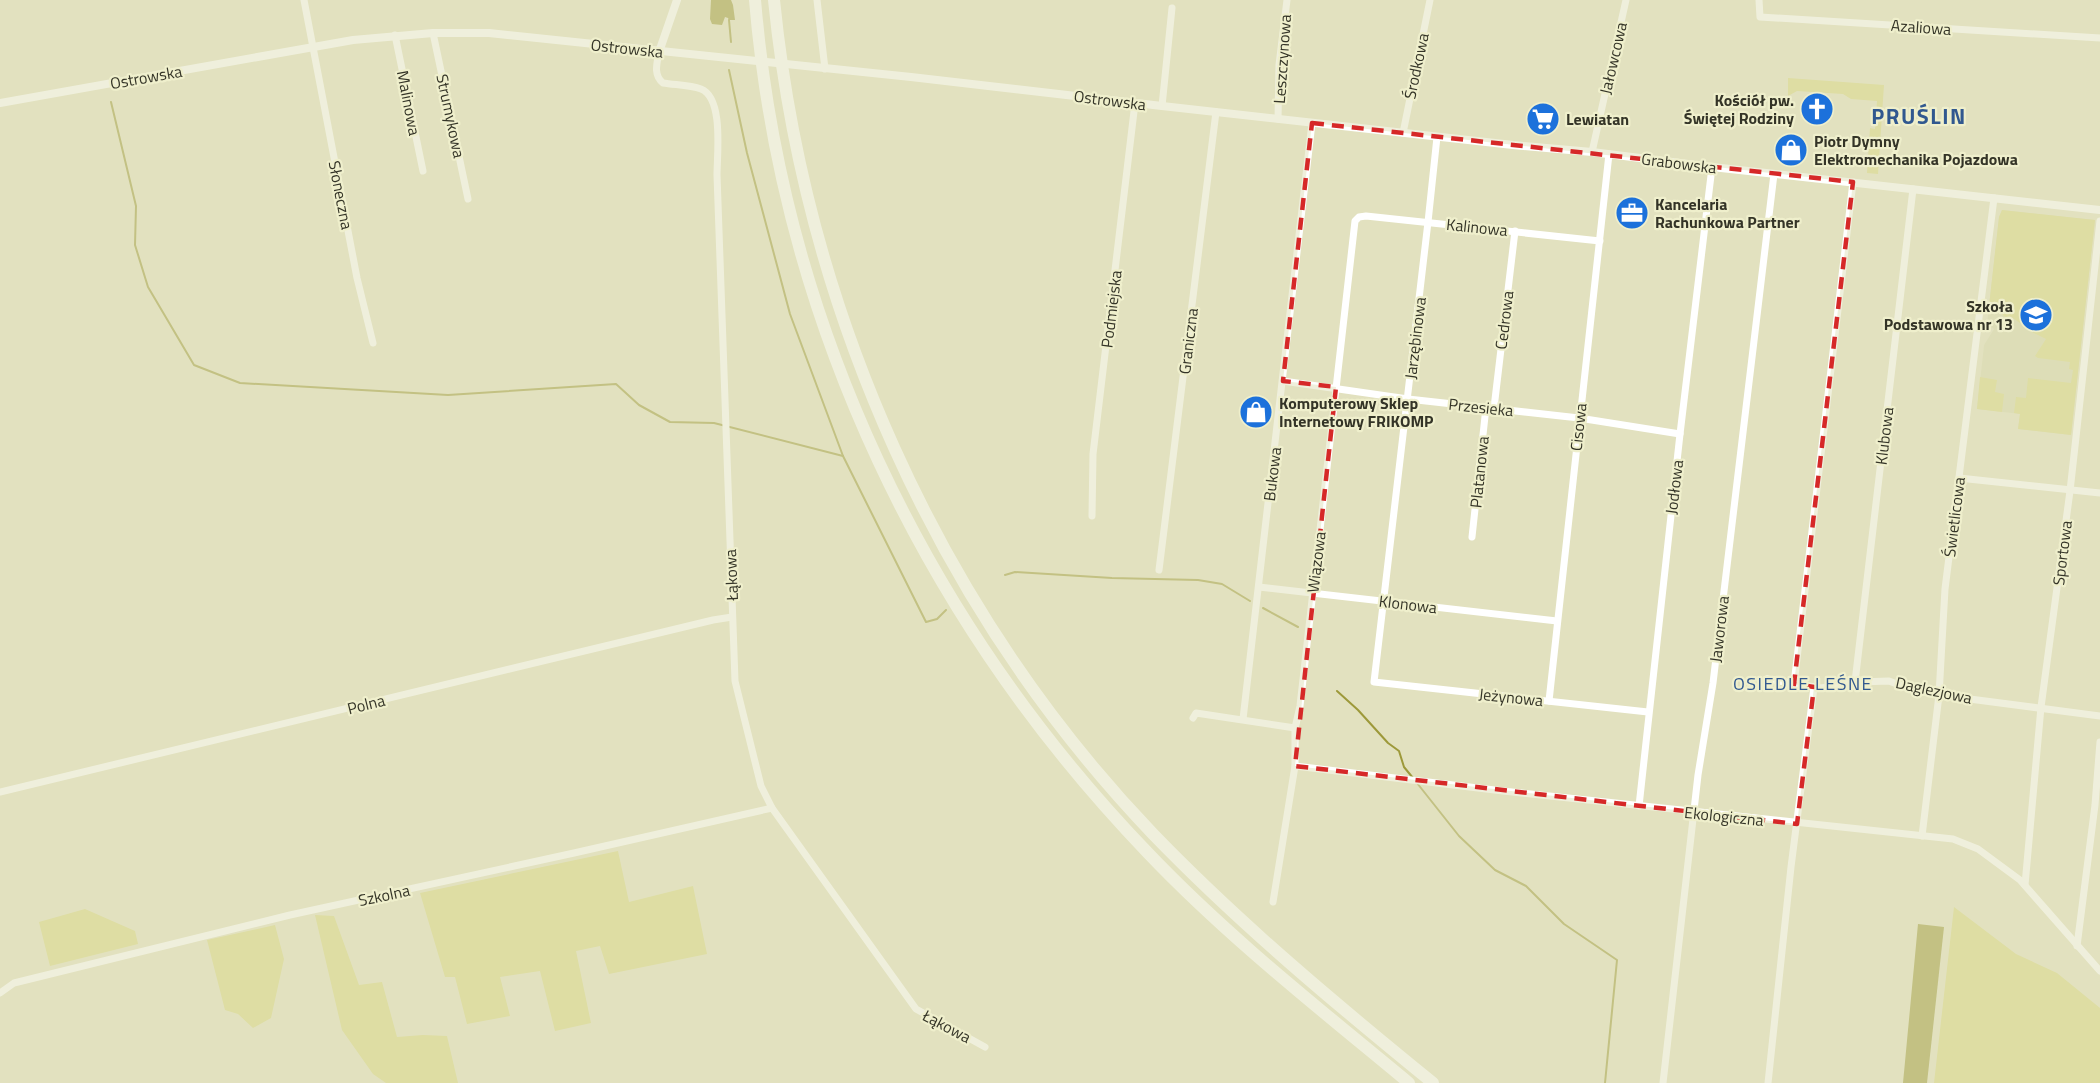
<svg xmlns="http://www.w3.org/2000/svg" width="2100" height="1083" font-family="'Titillium Web',sans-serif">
<rect width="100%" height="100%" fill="#e2e1bf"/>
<path fill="#d8d8ae" d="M2002 210 2095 220 2071 435 2018 429 2020 414 1977 409 1984 345 1994 329 1987 324 1999 217Z"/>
<g fill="#d9d780">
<path d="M1788 78 1884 85 1878 174 1867 173 1870 128 1875 129 1877 101 1851 99 1843 94 1797 91 1788 96Z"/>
<path d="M2002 210 2095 220 2071 435 2018 429 2020 414 2014 413 2016 397 2026 398 2028 378 2071 383 2073 370 2069 369 2070 362 2038 358 2035 356 2046 339 2028 330 2033 323 2024 318 2020 323 2010 316 2007 318 1989 306 1999 217Z"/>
<path d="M1980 377 1997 380 1995 392 2004 394 2002 412 1977 409Z"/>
<path d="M618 851 629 902 693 886 707 954 609 974 600 946 576 951 591 1023 555 1031 540 971 500 977 510 1016 467 1024 455 977H445L420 893Z"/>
<path d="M1954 907 2016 954 2057 973 2100 1008V1083H1934Z"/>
<path d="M85 909 135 931 138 944 50 966 39 922Z"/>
<path d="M315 915 334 916 359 985 382 982 397 1037 423 1035 447 1036 458 1083H386L373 1074 342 1030Z"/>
<path d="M275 925 284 959 271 1018 253 1028 238 1014 225 1010 207 940Z"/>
</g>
<g fill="#9d993a">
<path d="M711 0H731L733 5 735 20H729L728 18 725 17 722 25 712 24 710 19Z"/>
<path d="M1918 924 1944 927 1927 1083H1903Z"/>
</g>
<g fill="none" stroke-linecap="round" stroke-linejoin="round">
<g stroke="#9d993a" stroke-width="2">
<path d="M729 20 731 42"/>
<path d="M729 70 747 153 790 314 843 456 926 622 937 619 946 610"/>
<path d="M111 102 136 206 135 245 148 287 194 365 240 383 448 395 616 384 639 405 670 422 714 423 843 456"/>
<path d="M1005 575 1015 572 1112 578 1198 580 1222 584 1250 601"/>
<path d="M1263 608 1298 627"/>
<path d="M1337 691 1358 710 1388 743 1399 751 1404 767 1413 778"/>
<path d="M1417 783 1459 836 1495 870 1526 886 1564 924 1617 960 1605 1083"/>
</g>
<g stroke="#fff" stroke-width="7">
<path d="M304 0 357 278 373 343"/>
<path d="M817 0 825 69"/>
<path d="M1759 0 1760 17 2100 38"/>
<path d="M433 33 468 199"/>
<path d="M395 35 423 171"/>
<path d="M659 52C657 63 653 75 663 83 675 85 690 85 701 89 724 98 717 155 717 175L735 681 761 786 772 808 916 1009 985 1047"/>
<path d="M1162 106 1172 8"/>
<path d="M1278 119 1279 65 1287 0"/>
<path d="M1403 133 1430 0"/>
<path d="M1437 137 1428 222 1374 682 1648 712"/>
<path d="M1592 152 1626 0"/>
<path d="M1283 381 1408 399 1579 418 1680 434"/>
<path d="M1494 408 1515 231"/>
<path d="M1959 478 2100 493"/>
<path d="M1092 516 1093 454 1135 103"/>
<path d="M1472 537 1486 407"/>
<path d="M1159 570 1216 112"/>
<path d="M1259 587 1557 621"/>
<path d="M1767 679 1821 688 1859 682 1889 681 1907 688 1939 695 2100 716"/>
<path d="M1855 682 1913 189"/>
<path d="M1794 684 1853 182"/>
<path d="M1549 701 1609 154"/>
<path d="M1193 718 1196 713 1295 728"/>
<path d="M1243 719 1312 123"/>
<path d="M1295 766 1503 791 1953 839 1978 849 2020 880 2100 971"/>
<path d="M0 792 713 620 732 617"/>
<path d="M1639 806 1680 434 1712 167"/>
<path d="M1922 836 1939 695 1945 589 1994 198"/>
<path d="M2025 885 2041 707 2070 491 2100 221"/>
<path d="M1273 902 1295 766V728L1300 706 1355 221 1359 217 1366 216 1600 241"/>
<path d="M2077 946 2095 805 2100 742"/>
<path d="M0 993 14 983 290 915 574 853 772 808"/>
<path d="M1663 1083 1698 775 1713 683 1774 174"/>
<path d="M1768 1083 1791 867 1814 687"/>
</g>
<g stroke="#fff" stroke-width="8">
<path d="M659 52 677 0"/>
<path d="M0 103 353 40 433 33H489L911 77 1162 106 1513 145 1592 152 1712 167 2100 210"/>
</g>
<g stroke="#fff" stroke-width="12">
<path d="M755 0C782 322 925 621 1148 853 1228 937 1320 1009 1409 1083"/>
<path d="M774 0C805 309 938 609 1153 834 1240 924 1336 1004 1433 1083"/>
</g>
</g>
<path d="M0 0H2100V1083H0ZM1312 123 1853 182 1794 684 1814 687 1797 824 1295 766 1336 387 1283 381Z" fill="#e2e1bf" fill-opacity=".55" fill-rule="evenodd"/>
<path fill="none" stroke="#d62828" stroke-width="4.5" stroke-dasharray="12 8" stroke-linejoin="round" d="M1312 123 1853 182 1794 684 1814 687 1797 824 1295 766 1336 387 1283 381Z"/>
<defs>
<symbol id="church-disc" viewBox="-11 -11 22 22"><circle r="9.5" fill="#1c71db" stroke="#efefcc"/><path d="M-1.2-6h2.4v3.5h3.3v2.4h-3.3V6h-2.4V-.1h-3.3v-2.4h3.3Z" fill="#fff"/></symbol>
<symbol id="supermarket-disc" viewBox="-11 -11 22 22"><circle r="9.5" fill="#1c71db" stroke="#efefcc"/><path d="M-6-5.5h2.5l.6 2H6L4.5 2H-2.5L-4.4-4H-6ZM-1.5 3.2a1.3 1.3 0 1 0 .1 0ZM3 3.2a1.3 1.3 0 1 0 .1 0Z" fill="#fff"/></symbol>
<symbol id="shop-disc" viewBox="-11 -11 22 22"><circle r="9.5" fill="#1c71db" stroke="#efefcc"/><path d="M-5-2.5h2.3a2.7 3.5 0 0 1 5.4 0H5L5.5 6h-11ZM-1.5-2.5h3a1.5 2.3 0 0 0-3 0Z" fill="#fff"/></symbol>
<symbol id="office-disc" viewBox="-11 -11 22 22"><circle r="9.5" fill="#1c71db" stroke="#efefcc"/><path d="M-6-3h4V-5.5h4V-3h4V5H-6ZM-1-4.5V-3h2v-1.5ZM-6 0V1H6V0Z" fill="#fff"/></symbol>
<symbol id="school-disc" viewBox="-11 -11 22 22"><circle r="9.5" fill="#1c71db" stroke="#efefcc"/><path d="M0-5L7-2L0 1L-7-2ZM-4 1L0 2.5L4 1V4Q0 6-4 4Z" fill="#fff"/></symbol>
</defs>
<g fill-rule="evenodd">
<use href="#church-disc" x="1798" y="90" width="38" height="38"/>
<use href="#supermarket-disc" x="1524" y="100" width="38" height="38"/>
<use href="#shop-disc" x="1772" y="131" width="38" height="38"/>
<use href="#office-disc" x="1613" y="194" width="38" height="38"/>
<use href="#school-disc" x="2017" y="296" width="38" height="38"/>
<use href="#shop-disc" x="1237" y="393" width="38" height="38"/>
</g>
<g text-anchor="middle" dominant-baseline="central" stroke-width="4.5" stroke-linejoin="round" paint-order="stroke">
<g font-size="16" fill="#343427" stroke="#efefcc">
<text transform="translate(1921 27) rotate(4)">Azaliowa</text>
<text transform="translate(627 48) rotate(6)">Ostrowska</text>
<text transform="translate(1613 58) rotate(-77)">Jałowcowa</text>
<text transform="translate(1282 59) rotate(-86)">Leszczynowa</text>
<text transform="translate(1416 66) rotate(-78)">Środkowa</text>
<text transform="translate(146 77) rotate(-10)">Ostrowska</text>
<text transform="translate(1110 100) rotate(7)">Ostrowska</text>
<text transform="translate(409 103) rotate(79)">Malinowa</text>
<text transform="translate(451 116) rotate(78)">Strumykowa</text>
<text transform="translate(1679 163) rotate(7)">Grabowska</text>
<text transform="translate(341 195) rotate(79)">Słoneczna</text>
<text transform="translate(1477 227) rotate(6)">Kalinowa</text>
<text transform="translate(1111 309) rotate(-83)">Podmiejska</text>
<text transform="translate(1504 320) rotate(-83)">Cedrowa</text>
<text transform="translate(1415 338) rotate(-83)">Jarzębinowa</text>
<text transform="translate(1188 341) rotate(-83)">Graniczna</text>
<text transform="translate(1481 407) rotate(6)">Przesieka</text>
<text transform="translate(1578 427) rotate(-84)">Cisowa</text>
<text transform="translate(1884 436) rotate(-83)">Klubowa</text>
<text transform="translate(1479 472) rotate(-84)">Platanowa</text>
<text transform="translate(1272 474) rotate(-83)">Bukowa</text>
<text transform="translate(1674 487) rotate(-83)">Jodłowa</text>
<text transform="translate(1954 517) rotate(-83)">Świetlicowa</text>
<text transform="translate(2062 553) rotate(-83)">Sportowa</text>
<text transform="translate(1316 562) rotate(-83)">Wiązowa</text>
<text transform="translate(731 575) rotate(-92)">Łąkowa</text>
<text transform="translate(1408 604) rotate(7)">Klonowa</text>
<text transform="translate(1719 629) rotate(-83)">Jaworowa</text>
<text transform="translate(1934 690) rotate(12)">Daglezjowa</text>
<text transform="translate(1511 697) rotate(6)">Jeżynowa</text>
<text transform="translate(366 704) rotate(-14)">Polna</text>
<text transform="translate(1724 816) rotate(6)">Ekologiczna</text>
<text transform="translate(384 895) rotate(-12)">Szkolna</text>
<text transform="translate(947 1026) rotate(28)">Łąkowa</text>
</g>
<g font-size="16" font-weight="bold" fill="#343427" stroke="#efefcc" text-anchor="start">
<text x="1794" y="100" text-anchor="end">Kościół pw.<tspan x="1794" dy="18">Świętej Rodziny</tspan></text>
<text x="1566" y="119">Lewiatan</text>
<text x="1814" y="141">Piotr Dymny<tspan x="1814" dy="18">Elektromechanika Pojazdowa</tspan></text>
<text x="1655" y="204">Kancelaria<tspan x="1655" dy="18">Rachunkowa Partner</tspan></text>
<text x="2013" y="306" text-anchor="end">Szkoła<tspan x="2013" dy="18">Podstawowa nr 13</tspan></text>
<text x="1279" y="403">Komputerowy Sklep<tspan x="1279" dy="18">Internetowy FRIKOMP</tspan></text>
</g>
<g font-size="18" letter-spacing="1.5" fill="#31588f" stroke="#efefcc">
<text x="1803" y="683">OSIEDLE LEŚNE</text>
</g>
<g font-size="22" font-weight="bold" letter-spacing="1.5" fill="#31588f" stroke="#efefcc">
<text x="1919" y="116">PRUŚLIN</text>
</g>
</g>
</svg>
